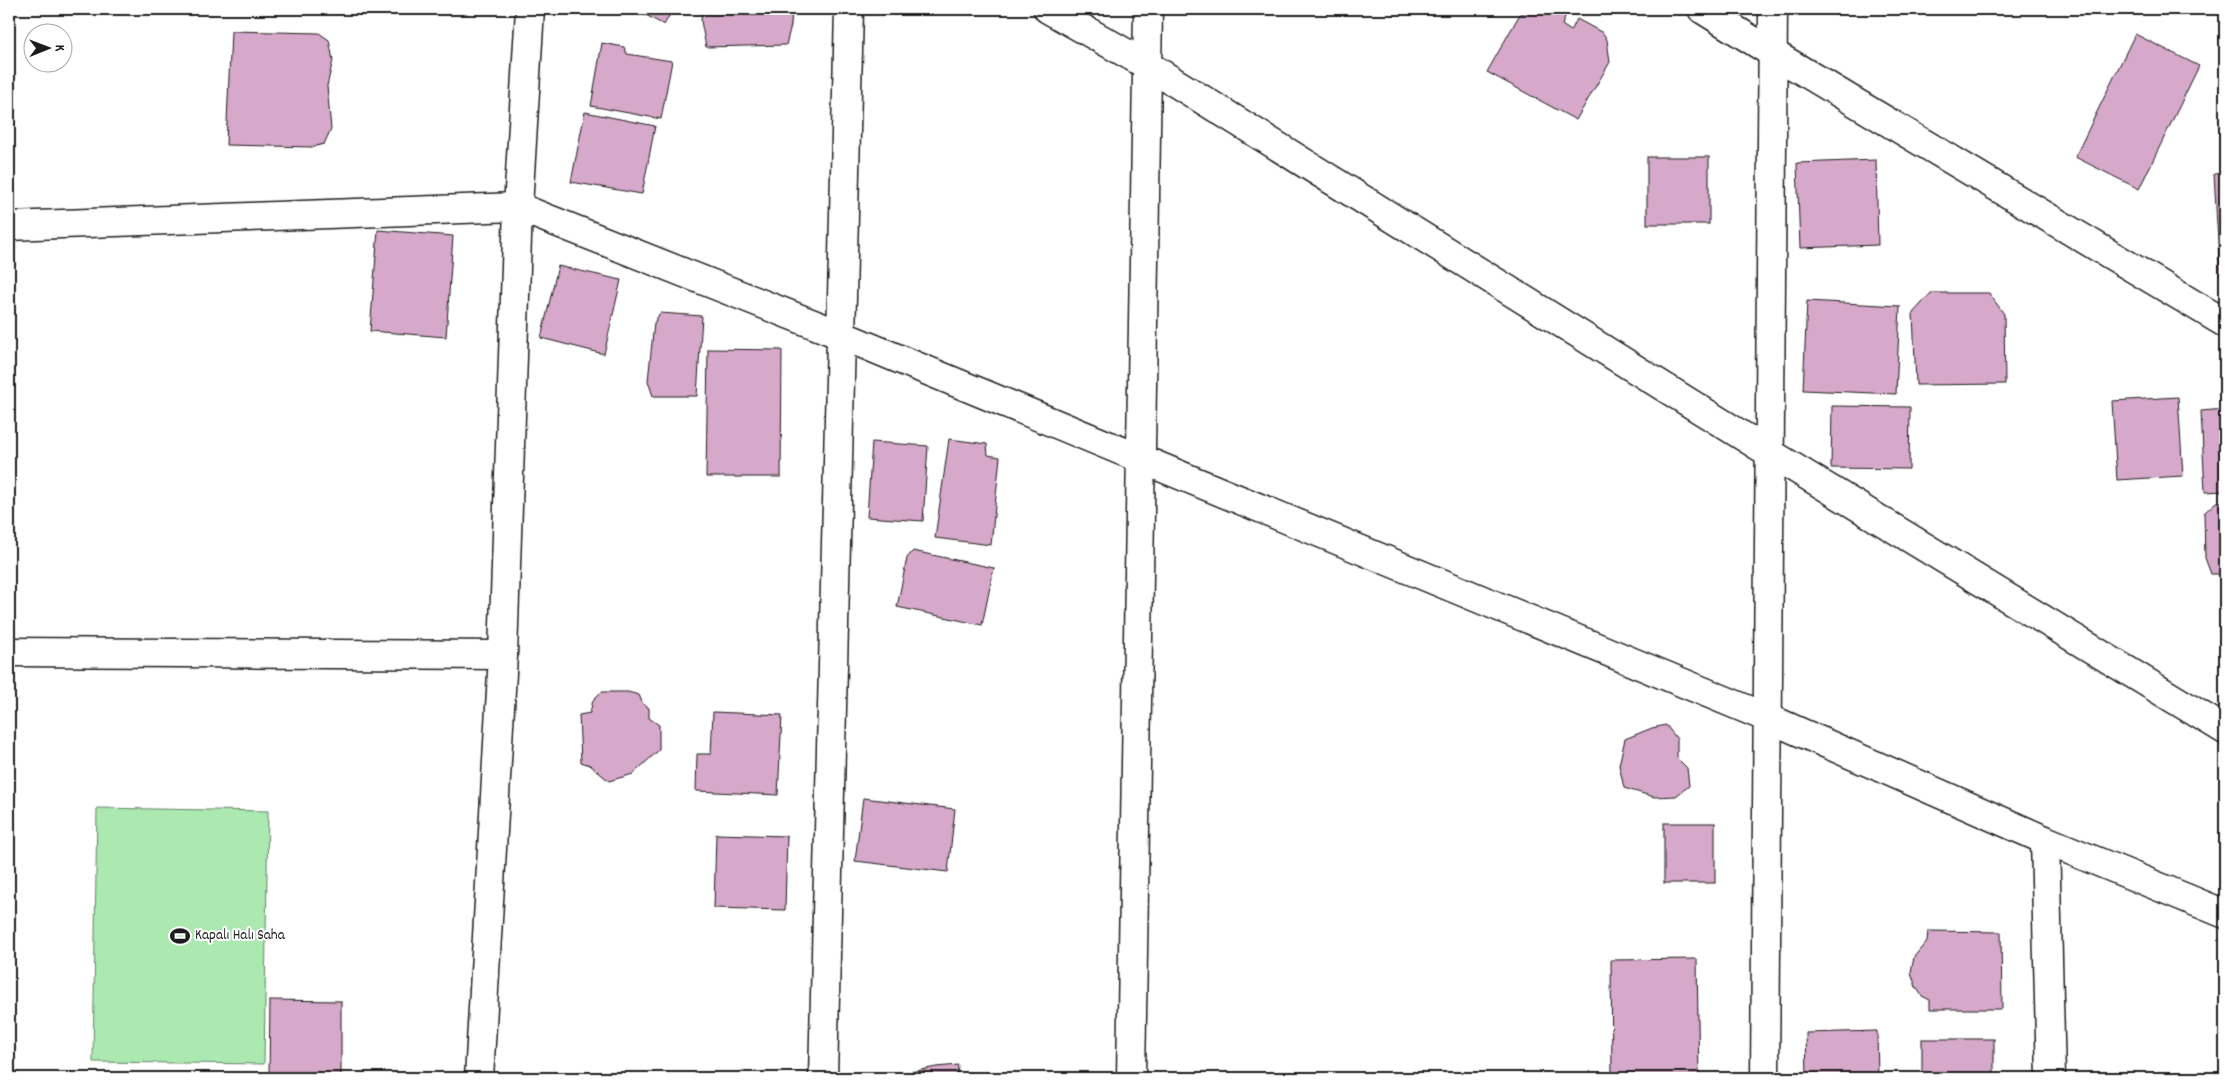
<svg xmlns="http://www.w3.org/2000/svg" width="2234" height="1087" font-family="Dekko,sans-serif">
<rect width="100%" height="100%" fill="#fff"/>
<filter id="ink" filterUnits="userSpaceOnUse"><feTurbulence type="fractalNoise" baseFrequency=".02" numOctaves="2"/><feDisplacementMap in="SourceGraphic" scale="10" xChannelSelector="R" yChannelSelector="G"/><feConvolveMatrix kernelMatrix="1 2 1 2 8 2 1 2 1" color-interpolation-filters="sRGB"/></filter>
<g filter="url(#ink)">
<path fill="#abe9b1" stroke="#648266" d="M97 808 268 811 264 1064 93 1062Z"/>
<g fill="#d6a8c9" stroke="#1c1c1c">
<path d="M635 9H673L664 25Z"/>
<path d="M702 9H792L791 25 786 45 706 47 701 21Z"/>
<path d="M1530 9H1556L1566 14 1562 25 1571 31 1577 19 1603 33 1607 40 1610 62 1576 120 1487 72 1520 14Z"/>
<path d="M231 31 319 33 329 40 333 60 327 86 331 129 324 144 313 147 226 145Z"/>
<path d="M2135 34 2199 66 2139 189 2075 157Z"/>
<path d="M602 43 624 47 627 54 672 61 661 119 591 106Z"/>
<path d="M585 112 655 126 642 194 571 182Z"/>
<rect x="1647" y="157" width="62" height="67"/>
<path d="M1876 160 1878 245 1800 248 1797 163Z"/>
<path d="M2225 173V279L2220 276 2214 174Z"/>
<path d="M378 230 453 236 446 337 370 331Z"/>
<path d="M558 266 621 280 604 354 541 338Z"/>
<path d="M1931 293H1989L2004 314 2005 384 1916 385 1913 313Z"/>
<path d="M1807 301 1900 306 1896 394 1803 390Z"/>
<path d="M660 313 702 316 697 396H653L648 381 654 323Z"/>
<path d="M708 349 782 350 781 477H706Z"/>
<path d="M2178 397 2183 476 2117 480 2112 401Z"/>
<path d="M1832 406 1910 407 1909 469 1831 468Z"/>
<path d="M2225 409V491L2205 492 2201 411Z"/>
<path d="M949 439 987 444 988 455 1000 457 991 545 935 538Z"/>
<path d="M872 442 928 446 923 521 867 517Z"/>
<path d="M2216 502H2225V574H2211L2205 558 2204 513Z"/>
<path d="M913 551 994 568 982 625 897 607 907 558Z"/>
<path d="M601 692H628L639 695 643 704 649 708V718L659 725V750L633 774 609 781 590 765 581 762 579 715 590 713 593 700Z"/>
<path d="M713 712 782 715 778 795 696 791 697 754H711Z"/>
<path d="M1666 725 1677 739V758L1687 768 1689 786 1676 796 1654 797 1624 788 1619 765 1625 739 1652 728Z"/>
<path d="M863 798 955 809 948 872 855 861Z"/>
<rect x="1664" y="823" width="51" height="60"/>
<path d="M716 834 787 836 785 910 714 908Z"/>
<path d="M1928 931 2001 932 2002 1009H1930V1000L1922 996 1916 987 1911 973 1914 957 1927 941Z"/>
<path d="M1697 959 1699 1078H1612L1611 960Z"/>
<path d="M270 1000 341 1001V1076H269Z"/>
<path d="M1877 1031 1878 1078H1807L1806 1033Z"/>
<rect x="1922" y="1039" width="72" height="39"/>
<path d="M958 1065 957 1078H893L897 1075 936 1067Z"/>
</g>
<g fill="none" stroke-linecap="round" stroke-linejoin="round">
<defs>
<g id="street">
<path d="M1048 9 1147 65 1770 453 2225 730"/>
<path d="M1702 9 1774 54 2225 323"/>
<path d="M9 226 518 207 841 335 1768 718 2045 840 2225 914"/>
<path d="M9 652 503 655"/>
<path d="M2045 840 2051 1078"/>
<path d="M479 1078 503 655 518 207 530 9"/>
<path d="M823 1078 849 9"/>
<path d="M1131 1078 1148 9"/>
<path d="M1765 1078 1773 9"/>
</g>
</defs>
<use href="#street" stroke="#1c1c1c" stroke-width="31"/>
<use href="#street" stroke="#fff" stroke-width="28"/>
</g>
</g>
<defs>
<symbol id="stadium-bare" viewBox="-9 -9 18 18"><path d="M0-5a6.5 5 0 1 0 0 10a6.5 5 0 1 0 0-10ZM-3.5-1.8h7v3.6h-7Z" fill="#1c1c1c" stroke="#fff" stroke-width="2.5" paint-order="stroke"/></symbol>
</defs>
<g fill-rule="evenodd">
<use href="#stadium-bare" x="166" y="922" width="28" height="28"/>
</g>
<g text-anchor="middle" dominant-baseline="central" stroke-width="4" stroke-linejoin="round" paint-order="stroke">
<g font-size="15" fill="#1c1c1c" stroke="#fff" text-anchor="start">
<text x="195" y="936">Kapalı Halı Saha</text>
</g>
</g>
<rect width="2234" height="1087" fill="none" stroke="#fff" stroke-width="30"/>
<rect x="15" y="15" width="2204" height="1057" fill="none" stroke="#1c1c1c" stroke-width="2" filter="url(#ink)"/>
<g transform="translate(48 48) rotate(89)"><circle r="24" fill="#ffffff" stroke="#a4a4a4"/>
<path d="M0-4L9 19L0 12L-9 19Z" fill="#1c1c1c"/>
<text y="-8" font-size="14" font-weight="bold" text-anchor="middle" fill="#1c1c1c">K</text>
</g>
</svg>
